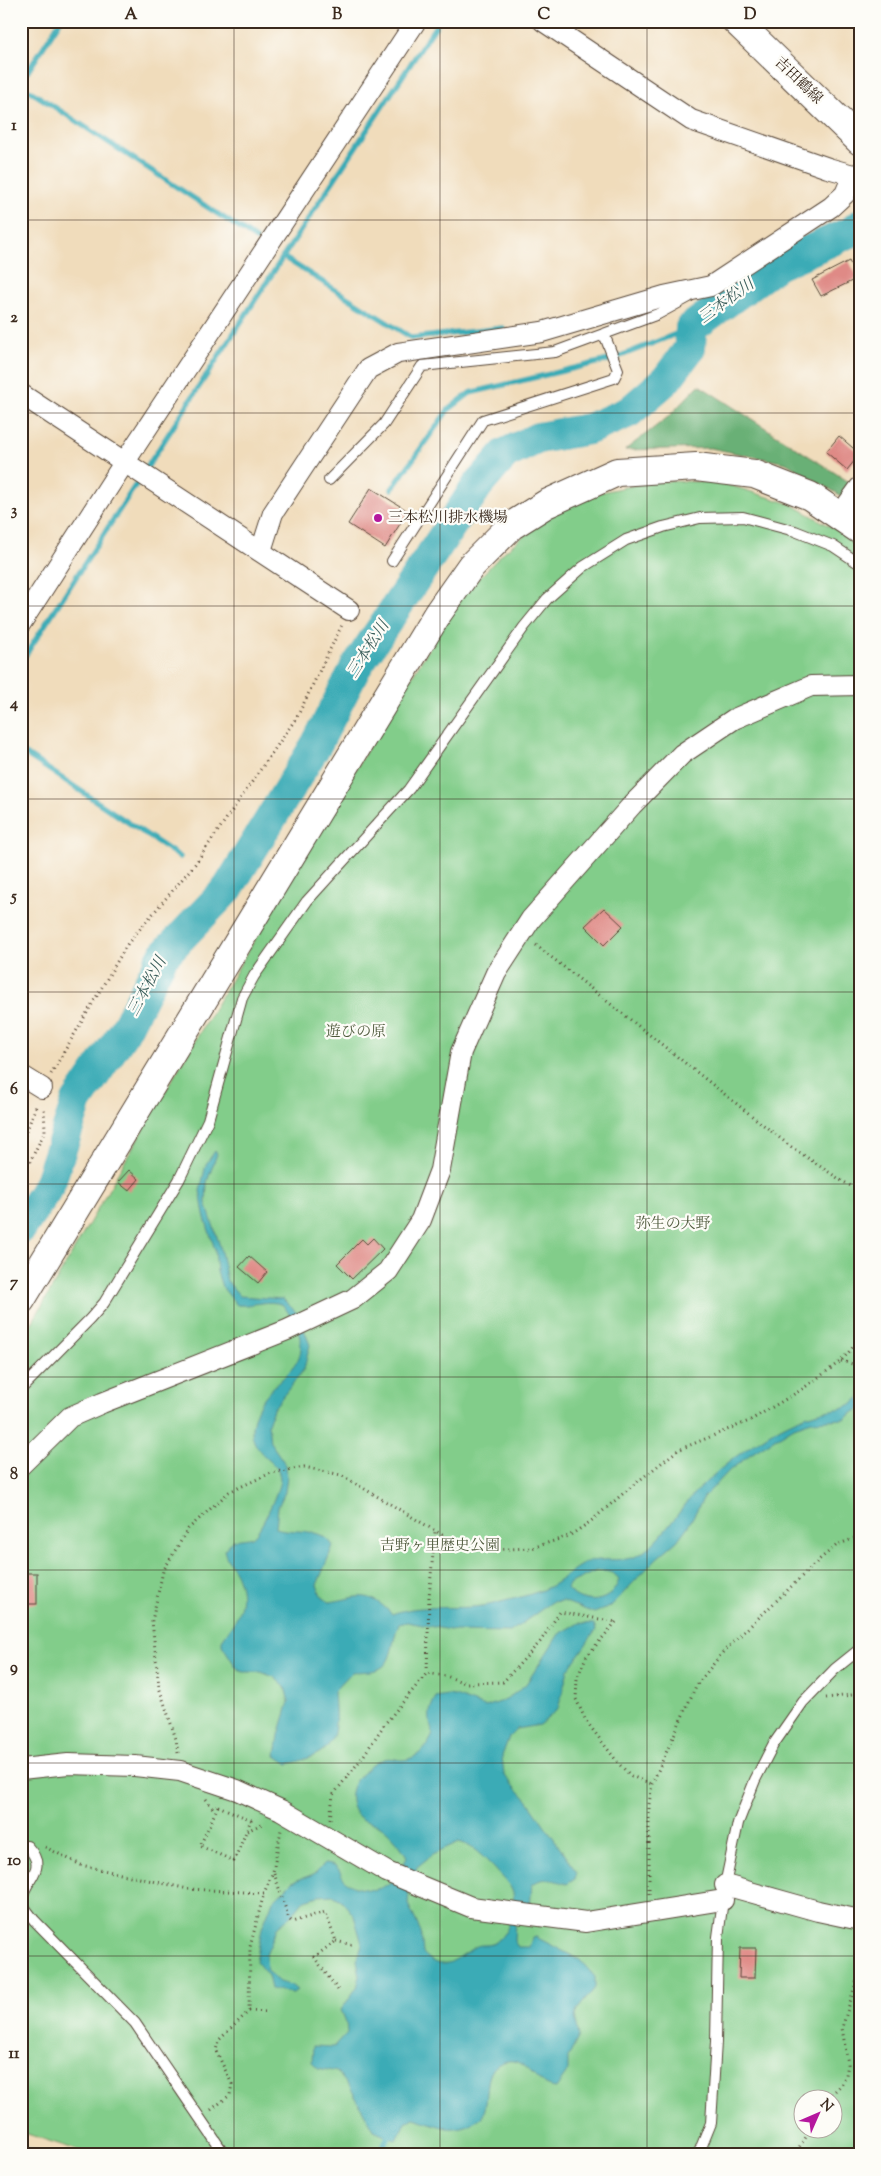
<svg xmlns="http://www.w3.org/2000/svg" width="881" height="2176" font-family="'Sorts Mill Goudy','Noto Serif JP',serif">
<rect width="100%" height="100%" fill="#fdfcf7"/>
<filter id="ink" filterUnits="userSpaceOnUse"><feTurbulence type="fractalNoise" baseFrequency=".02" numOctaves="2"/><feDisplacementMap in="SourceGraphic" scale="10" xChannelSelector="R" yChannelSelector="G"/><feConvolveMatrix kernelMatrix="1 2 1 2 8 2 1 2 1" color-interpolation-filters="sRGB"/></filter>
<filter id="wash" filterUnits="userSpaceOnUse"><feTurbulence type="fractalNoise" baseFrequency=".0096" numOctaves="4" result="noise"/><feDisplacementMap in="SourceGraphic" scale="20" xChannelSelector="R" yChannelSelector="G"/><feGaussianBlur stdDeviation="1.12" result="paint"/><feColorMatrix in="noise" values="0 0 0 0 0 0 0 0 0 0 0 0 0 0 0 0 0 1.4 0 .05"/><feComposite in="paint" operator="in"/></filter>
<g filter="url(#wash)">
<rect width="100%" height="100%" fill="#f0dcbb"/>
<path fill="#82cd8a" stroke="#5e7c54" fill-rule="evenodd" d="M654 481 719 482 791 504 844 534 860 545V2155H93L21 2132V1342L159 1102 347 783 459 599 504 552 549 515 597 493ZM804 2098H834V2128H804Z"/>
<path fill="#69b076" stroke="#526d4a" d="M699 385 860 489V507L786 463 710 448 625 450 668 417Z"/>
<g fill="#3babb6" stroke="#3b6a6a" fill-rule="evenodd">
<path d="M215 1151 217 1154 207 1182 206 1203 220 1246 227 1281 240 1296 283 1299 298 1314 310 1345 304 1369 273 1409 268 1424 270 1442 286 1465 287 1477 285 1492 278 1507 276 1528C294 1534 322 1526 333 1546L317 1585 322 1598 330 1602C361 1597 367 1589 392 1614 423 1602 459 1612 493 1604 511 1599 534 1595 551 1586 565 1579 576 1564 592 1561 606 1558 625 1562 637 1556 658 1545 680 1509 696 1492 715 1472 738 1454 761 1439 777 1428 796 1418 815 1413 834 1408 844 1412 860 1397V1408L844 1419 812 1421 794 1427 754 1452 730 1470 704 1497 688 1526 677 1541 657 1558 610 1607 594 1613 563 1601 552 1602 510 1632 455 1631 407 1622 399 1624C396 1629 396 1634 394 1640 388 1671 382 1671 352 1672L334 1691C337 1738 339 1752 288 1764L276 1756 279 1735 289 1702 285 1687 274 1677 261 1672H243L236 1667 222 1645V1640C236 1620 248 1604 238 1578 235 1568 227 1563 224 1550L233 1540C238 1539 246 1539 252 1537 260 1534 279 1490 280 1480 280 1477 279 1472 277 1469 276 1466 272 1464 270 1461 257 1450 249 1439 253 1422 264 1370 333 1374 283 1305 267 1298 253 1307 237 1305L222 1287 217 1272 215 1250 204 1215 200 1191 206 1164ZM596 1571C606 1571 613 1571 619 1579 613 1604 583 1607 567 1589L569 1584Z"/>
<path d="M579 1623 594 1624 596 1630 568 1670 558 1709 540 1725 517 1729 509 1737 502 1756 504 1775 528 1801 577 1872 575 1879 567 1884C555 1881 543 1875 532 1885L530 1907 515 1920 514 1941 518 1947H529L532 1938 536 1937 580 1960 595 1977V1988L577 2010 575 2017 579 2036 568 2058V2071L556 2088C536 2087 528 2058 508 2061 479 2065 492 2100 482 2116 480 2120 474 2122 470 2124 464 2127 454 2129 447 2128 437 2126 425 2121 414 2118L405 2123 396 2140 374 2130 351 2089 337 2072 318 2068 312 2062 313 2046 334 2047 347 2033 346 2022 341 2010 357 1987 360 1976 357 1960 362 1944 354 1916 342 1901 333 1895 318 1896 303 1901 292 1915 278 1926 266 1954 267 1971 279 1982 291 1985 297 1990 293 1993 271 1989 268 1976 256 1961 262 1928 273 1901 292 1882 314 1874 325 1863C342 1864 338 1874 347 1882 352 1887 358 1888 365 1889 386 1893 399 1876 407 1857 402 1847 392 1835 383 1828 377 1823 368 1823 362 1819 349 1811 347 1791 357 1779 364 1771 374 1761 384 1759 390 1757 397 1760 403 1760 418 1759 428 1746 433 1734 428 1720 428 1710 436 1697L447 1695 455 1696 485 1707 506 1700 526 1684 559 1634ZM459 1842C474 1846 484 1858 495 1869 501 1876 511 1885 513 1893 516 1909 509 1932 496 1942 490 1947 481 1943 475 1947 454 1959 444 1975 423 1953L421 1932 408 1904 409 1891 417 1867 433 1854Z"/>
</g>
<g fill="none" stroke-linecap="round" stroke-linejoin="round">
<g stroke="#3babb6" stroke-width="5.5">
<path d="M21 82 60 21"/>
<path d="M21 85 256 239"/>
<path d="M283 257 412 338 503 328"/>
<path d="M392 489 448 410 470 393 613 359 691 328"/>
<path d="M21 662 283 257 439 21"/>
<path d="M21 751 180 857"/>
<path d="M21 2148 43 2155"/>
<path d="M379 2155 388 2136"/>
</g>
<path stroke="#3babb6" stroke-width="32" d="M21 1228 49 1185 77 1101 124 1032 163 956 228 888 316 745 356 667 478 485 505 454 538 438 589 429 629 412 666 380 690 348 691 328 777 265 853 231 860 225"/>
</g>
<g id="blocks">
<g fill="#df8a86">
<path d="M849 261 858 278 821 296 812 280Z"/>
<path d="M839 436 860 454 847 470 826 452Z"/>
<path d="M371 488 408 511 385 548 348 524Z"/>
<path d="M604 908 623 926 604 945 585 926Z"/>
<path d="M129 1170 139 1179 129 1191 118 1182Z"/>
<path d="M373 1238 383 1249 352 1279 337 1264 362 1239 367 1244Z"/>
<path d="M249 1256 267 1272 258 1283 239 1267Z"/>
<rect x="21" y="1573" width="16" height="31"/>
<path d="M740 1948H756L755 1978H739Z"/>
</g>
</g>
</g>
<g filter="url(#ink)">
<use href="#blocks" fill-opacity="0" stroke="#564536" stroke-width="1"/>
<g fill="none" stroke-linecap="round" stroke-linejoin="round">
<defs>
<g id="lane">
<path d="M329 480 384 424 422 366 555 352 658 314 689 297"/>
<path d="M392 561 483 420 614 378 618 370 604 334"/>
<path d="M21 1389 90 1319 104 1303 179 1180 208 1120 242 998 254 976 307 901 409 789 524 627 547 599 583 567 626 540 663 527 700 518 743 517 795 531 833 546 860 564"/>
<path d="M21 1846H27C49 1870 27 1875 21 1900"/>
<path d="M21 1903 34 1920 135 2023 225 2155"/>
<path d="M698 2155 711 2123 716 2042 718 1937 725 1885 738 1823 755 1780 773 1745 803 1702 835 1669 860 1649"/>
</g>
<g id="street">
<path d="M543 21 691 120 828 168 853 175 860 173"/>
<path d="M21 394 349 610"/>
<path d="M839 516 860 487"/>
<path d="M261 551 273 513 368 369 398 353 542 332 664 296 711 286 831 207 845 194 853 175"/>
<path d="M21 623 124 463 416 21"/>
<path d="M21 1075 42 1088"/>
<path d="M21 1465 70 1417 102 1403 287 1330 353 1299 388 1271 421 1220 440 1170 461 1052 496 973 531 919 632 805 682 754 734 719 811 686 860 685"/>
<path d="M21 1769 68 1764 135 1766 180 1771 237 1790 281 1810 387 1872 471 1907 586 1922 723 1900"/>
<path d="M725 1885 818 1911 860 1920"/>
</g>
<g id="secondary">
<path d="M736 21 860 141"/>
<path d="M21 1300 438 613 471 566 511 526 546 504 617 472 696 467 754 474 810 496 860 530"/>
</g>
</defs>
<use href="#lane" stroke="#564536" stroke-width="12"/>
<use href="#street" stroke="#564536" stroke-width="22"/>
<use href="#secondary" stroke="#564536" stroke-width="30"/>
<g stroke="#564536" stroke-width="3" stroke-dasharray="1 4" stroke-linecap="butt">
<path d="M536 945 790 1146 842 1181 860 1191"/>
<path d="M51 1074 128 943 195 864 297 717 342 625"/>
<path d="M21 1145 37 1104"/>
<path d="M21 1180 45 1131 44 1106"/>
<path d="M841 1361 860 1366"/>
<path d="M616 1622 586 1657 577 1679 576 1699 586 1721 619 1764 631 1776 652 1784"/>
<path d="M427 1673 429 1597 435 1532"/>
<path d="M826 1698 860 1694"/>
<path d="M178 1753 176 1739 159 1687 152 1621 163 1571 188 1529 229 1492 271 1473 304 1467 341 1475 461 1546 487 1550 532 1548 569 1536 590 1522 632 1486 678 1450 749 1421 801 1390 841 1361 860 1339"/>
<path d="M206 1799 215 1811"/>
<path d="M218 1806 251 1820 234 1861 200 1846Z"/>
<path d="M330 1819 333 1795 362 1758 384 1725 427 1673 446 1676 465 1683 503 1682 540 1642 560 1612 616 1622"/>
<path d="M247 1831 264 1823"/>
<path d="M45 1847 81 1865 188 1889 264 1893 273 1872 281 1830"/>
<path d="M274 1873 289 1919 292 1922 325 1912 336 1941 314 1957 338 1990"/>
<path d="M649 1894V1804L652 1784 696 1686 723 1652 820 1559 837 1545 860 1536"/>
<path d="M336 1941 352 1945"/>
<path d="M249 2011 267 2012"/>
<path d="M828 2098 841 2085 846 2075 848 2064 842 2028 859 1973"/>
<path d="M211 2110 230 2095 232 2084 216 2051 218 2041 249 2011 250 1947 264 1893"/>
<path d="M794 2155 812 2128"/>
</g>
<use href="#lane" stroke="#fff" stroke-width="10"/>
<use href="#street" stroke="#fff" stroke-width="20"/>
<use href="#secondary" stroke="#fff" stroke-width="28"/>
</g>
</g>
<path fill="none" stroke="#3b2a1e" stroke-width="1" stroke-opacity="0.55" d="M234 21V2155M440 21V2155M647 21V2155M21 220H860M21 413H860M21 606H860M21 799H860M21 992H860M21 1184H860M21 1377H860M21 1570H860M21 1763H860M21 1956H860"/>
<circle fill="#b5179e" stroke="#fdfcf7" stroke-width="2" cx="378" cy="518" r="5"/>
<g text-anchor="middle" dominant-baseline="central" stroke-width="4.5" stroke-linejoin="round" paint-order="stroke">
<g font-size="15" fill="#3b2a1e" stroke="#fdfcf7">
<text transform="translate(798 81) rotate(44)">吉田鶴線</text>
</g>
<g font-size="15" fill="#3b2a1e" stroke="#fdfcf7" text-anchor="start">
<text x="388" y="518">三本松川排水機場</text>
</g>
<g font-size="15" fill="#505b3e" stroke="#fdfcf7">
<text x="356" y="1032">遊びの原</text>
<text x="673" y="1224">弥生の大野</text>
<text x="440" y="1546">吉野ヶ里歴史公園</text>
</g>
<g font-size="16" font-style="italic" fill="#3b5e5b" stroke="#fdfcf7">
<text transform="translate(727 302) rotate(-36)">三本松川</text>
<text transform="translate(369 650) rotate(-58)">三本松川</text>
<text transform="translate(148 987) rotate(-62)">三本松川</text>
</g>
</g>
<rect width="881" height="2176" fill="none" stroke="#fdfcf7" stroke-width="55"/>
<g transform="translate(818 2114) rotate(45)"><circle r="24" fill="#fdfcf7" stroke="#afa8a0"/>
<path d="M0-4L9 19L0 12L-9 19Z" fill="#b5179e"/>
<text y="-8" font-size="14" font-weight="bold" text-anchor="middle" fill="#3b2a1e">N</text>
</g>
<rect x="28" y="28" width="826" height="2120" fill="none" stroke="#3b2a1e" stroke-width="2"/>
<g font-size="16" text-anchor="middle" font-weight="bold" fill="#3b2a1e">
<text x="131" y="19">A</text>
<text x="337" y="19">B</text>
<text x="544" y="19">C</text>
<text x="750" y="19">D</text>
<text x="14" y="130">1</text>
<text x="14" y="322">2</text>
<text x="14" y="515">3</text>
<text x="14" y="708">4</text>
<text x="14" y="901">5</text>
<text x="14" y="1094">6</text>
<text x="14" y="1287">7</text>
<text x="14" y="1479">8</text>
<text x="14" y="1672">9</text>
<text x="14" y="1865">10</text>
<text x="14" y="2058">11</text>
</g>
</svg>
